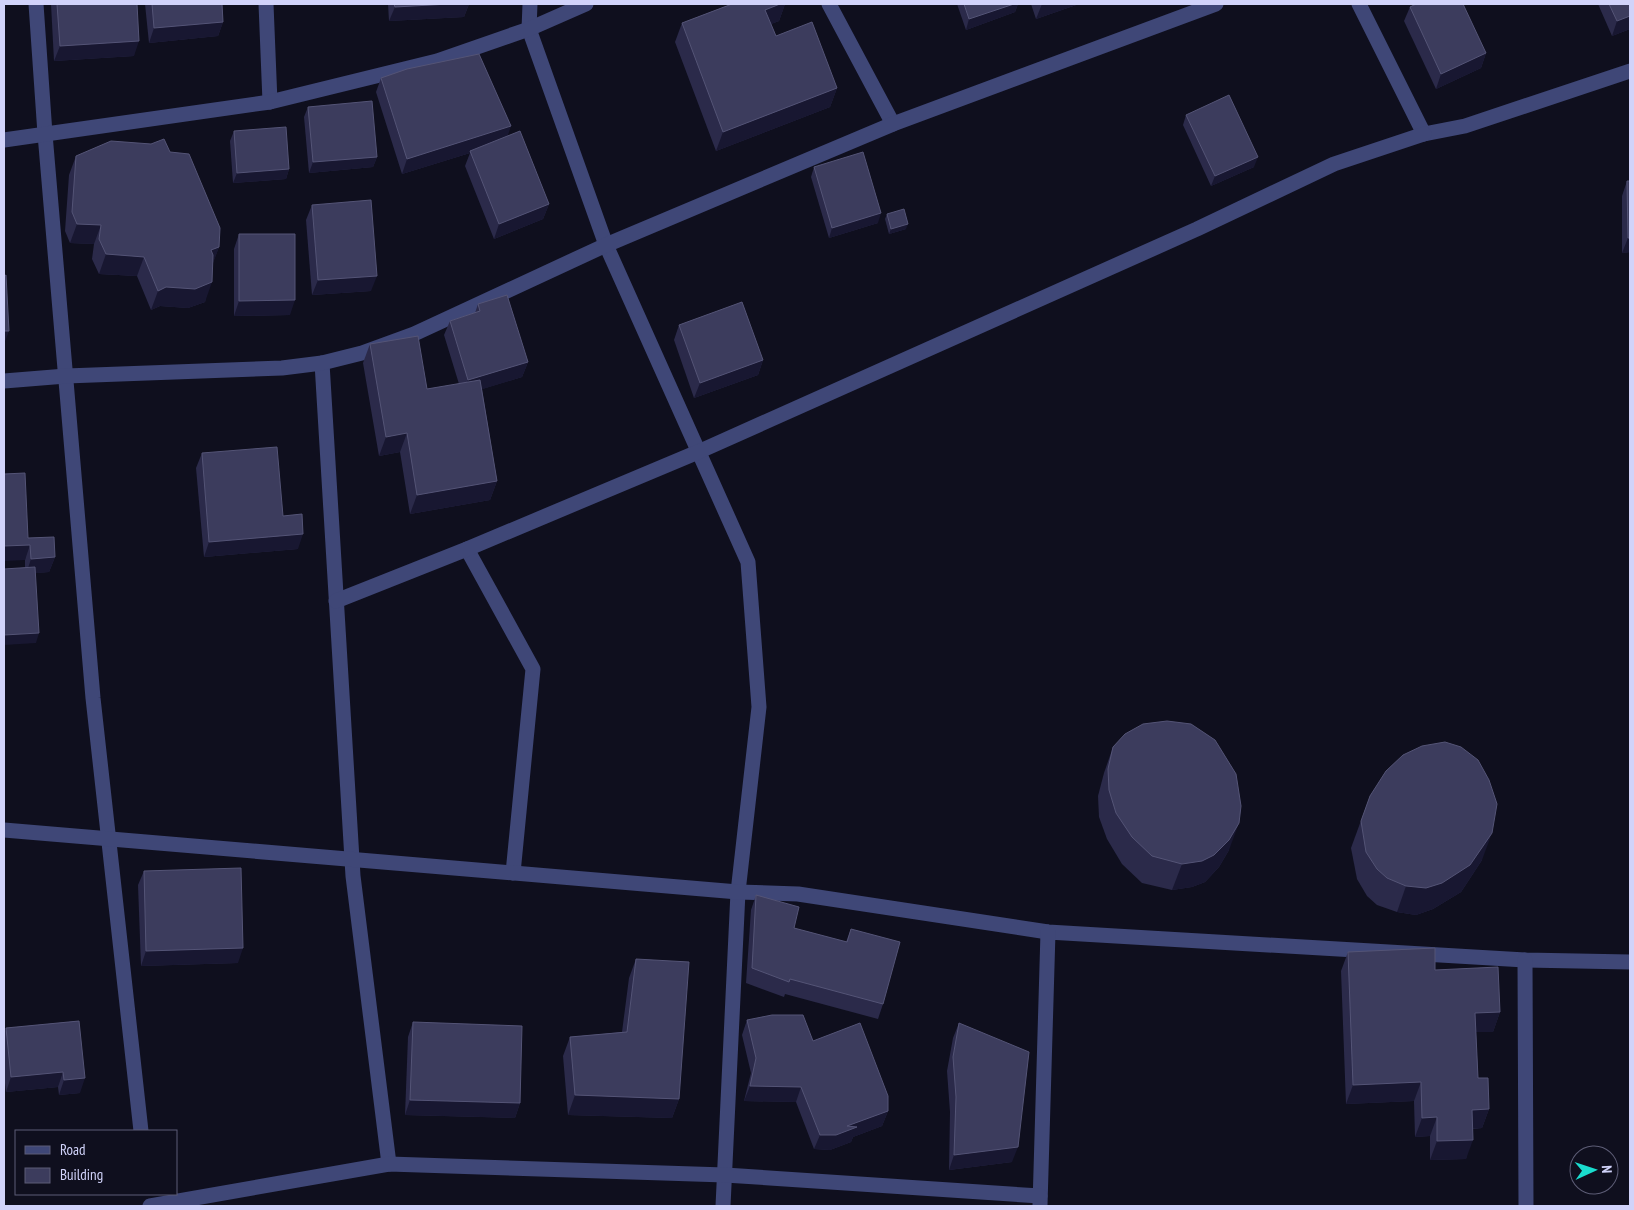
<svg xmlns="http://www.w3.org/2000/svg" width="1634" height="1210" font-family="'PT Sans Narrow',sans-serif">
<rect width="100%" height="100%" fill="#0f0f1e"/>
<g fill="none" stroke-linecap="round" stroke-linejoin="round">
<g stroke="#3f4777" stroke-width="15">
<path d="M36 4 45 134 93 698 141 1131"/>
<path d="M266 4 270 102"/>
<path d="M530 4 529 29 606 245 748 562 759 707 738 892 723 1206"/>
<path d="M829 4 893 124"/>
<path d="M1359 4 1424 134 1465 126 1630 71"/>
<path d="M4 140 270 102 437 61 529 29 586 4"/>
<path d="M322 363 353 876 389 1164"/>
<path d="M4 381 66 376 282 368 322 363 362 353 414 334 606 245 893 124 1216 4"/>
<path d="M467 549 533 669 513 873"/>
<path d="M336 601 467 549 698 452 1197 229 1334 164 1424 134"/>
<path d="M4 830 738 892 798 894 1048 932 1525 960 1630 962"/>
<path d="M1525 960 1526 1206"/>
<path d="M1040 1205 1048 932"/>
<path d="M150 1206 389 1164 725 1175 1040 1196"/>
</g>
</g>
<g fill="#2b2a4a">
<path d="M51 4H137L134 56 54 61Z"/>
<path d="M145 4H222L223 22 218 36 149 43Z"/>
<path d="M388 4H469L464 17 389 21Z"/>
<path d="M732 4H785L779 21 771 24 776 36 837 88 830 107 716 151 675 42 682 23Z"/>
<path d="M957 4H1018L1015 12 966 30Z"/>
<path d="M1031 4H1079L1036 19Z"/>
<path d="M1598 4H1630V29L1612 36Z"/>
<path d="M1410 7 1486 53 1481 68 1436 89 1404 21Z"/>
<path d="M381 78 508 136 549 204 543 219 494 239 465 166 470 153 402 174 376 92Z"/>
<path d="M308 107 377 157 373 167 309 173 304 117Z"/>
<path d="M1186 115 1254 167 1211 186 1183 125Z"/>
<path d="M234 131 289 169 286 179 233 183 230 141Z"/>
<path d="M170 152 219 247 213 262 205 302 188 308 160 306 151 310 137 276 99 274 92 259 94 244 70 243 65 231 69 175 76 156Z"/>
<path d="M814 167 878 223 829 238 811 177Z"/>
<path d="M1627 181H1630V252L1622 253V196Z"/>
<path d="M312 205 371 291 312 295 306 220Z"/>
<path d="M887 214 906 229 889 234 885 219Z"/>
<path d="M239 234 290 315 234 316V249Z"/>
<path d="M478 304 528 362 522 377 482 389 497 481 490 500 410 514 400 452 379 456 363 363 370 344 427 389 459 384 444 335 450 321 475 313Z"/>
<path d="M679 325 763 360 758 375 694 398 674 340Z"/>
<path d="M202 453 283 516 298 549 204 557 196 468Z"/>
<path d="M28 538 55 557 49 572 35 573 36 643 25 568V560Z"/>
<path d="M1113 747 1229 850 1219 867 1205 882 1192 887 1172 890 1142 883 1122 864 1107 839 1099 817 1098 796 1104 773Z"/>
<path d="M1370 796 1482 860 1461 892 1433 909 1416 915 1397 912 1377 905 1367 896 1357 879 1351 848Z"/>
<path d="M144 871 238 963 141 966 138 885Z"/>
<path d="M756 895 794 928 846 942 851 929 883 1004 878 1019 785 994 784 997 746 983 751 910Z"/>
<path d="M1348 952 1435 970 1500 1012 1493 1032H1476L1478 1078 1489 1109 1482 1128 1473 1129 1466 1159 1430 1160V1136L1415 1137 1414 1101 1346 1104 1341 971Z"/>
<path d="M636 959 679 1099 672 1118 568 1115 563 1056 570 1037 622 1032 629 978Z"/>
<path d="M747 1020 813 1041 888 1111 882 1126 853 1137 851 1142 830 1150 814 1149 796 1102 744 1101 751 1073 742 1035Z"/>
<path d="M79 1021 80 1093 59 1095 58 1087 6 1092 4 1074V1035L6 1028Z"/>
<path d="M413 1022 520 1103 515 1118 405 1115 408 1037Z"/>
<path d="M959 1023 1012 1162 949 1170 950 1112 947 1071 953 1038Z"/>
</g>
<g fill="#181731">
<path d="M449 4H469L464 17 389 21 395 7Z"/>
<path d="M780 4H785L779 21 758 29 765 10Z"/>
<path d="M1014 4H1018L1015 12 966 30 969 19Z"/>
<path d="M1042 4H1079L1036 19Z"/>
<path d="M1630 16V29L1612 36 1617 21Z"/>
<path d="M223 22 218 36 149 43 154 28Z"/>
<path d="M139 41 134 56 54 61 60 46Z"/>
<path d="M1486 53 1481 68 1436 89 1441 74Z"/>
<path d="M837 88 830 107 716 151 723 132Z"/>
<path d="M511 126 506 141 470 151V153L402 174 407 159Z"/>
<path d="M377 157 373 167 309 173 313 162Z"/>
<path d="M1258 157 1254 167 1211 186 1215 176Z"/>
<path d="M289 169 286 179 233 183 237 173Z"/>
<path d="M549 204 543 219 494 239 499 224Z"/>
<path d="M881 213 878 223 829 238 832 228Z"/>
<path d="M77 224 101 225 94 244 70 243Z"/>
<path d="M908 224 906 229 889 234 891 229Z"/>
<path d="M1628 238H1630V252L1622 253Z"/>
<path d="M219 247 212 266 211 250Z"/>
<path d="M106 254 144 257 137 276 99 274Z"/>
<path d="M377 276 371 291 312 295 318 280Z"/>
<path d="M212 282 205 302 188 308 160 306 151 310 158 291 166 287Z"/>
<path d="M295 300 290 315 234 316 239 301Z"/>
<path d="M4 331H9L4 344Z"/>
<path d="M763 360 758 375 694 398 700 383Z"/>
<path d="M528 362 522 377 463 395 468 380Z"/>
<path d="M407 433 400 452 379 456 386 437Z"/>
<path d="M497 481 490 500 410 514 417 495Z"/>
<path d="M303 534 298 549 204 557 209 542Z"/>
<path d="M30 545 25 560 4 561V546Z"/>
<path d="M55 557 49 572 26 574 31 559Z"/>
<path d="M39 633 36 643 4 645V635Z"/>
<path d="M1239 823 1229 850 1219 867 1205 882 1192 887 1172 890 1182 864Z"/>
<path d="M1492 833 1482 860 1461 892 1433 909 1416 915 1397 912 1406 886Z"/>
<path d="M243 948 238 963 141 966 146 951Z"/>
<path d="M1500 1012 1493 1032H1468L1475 1013Z"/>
<path d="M63 1072 58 1087 6 1092 11 1077Z"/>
<path d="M85 1078 80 1093 59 1095 64 1080Z"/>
<path d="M1421 1082 1414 1101 1346 1104 1353 1085Z"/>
<path d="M750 1086 801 1087 796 1102 744 1101Z"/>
<path d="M575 1095 679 1099 672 1118 568 1115Z"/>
<path d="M410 1100 520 1103 515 1118 405 1115Z"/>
<path d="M1489 1109 1482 1128 1465 1129 1472 1110Z"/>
<path d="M888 1111 882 1126 853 1137 851 1142 830 1150 814 1149 820 1135 847 1126Z"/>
<path d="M1437 1117 1430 1136 1415 1137 1422 1118Z"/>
<path d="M1473 1140 1466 1159 1430 1160 1437 1141Z"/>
<path d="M1018 1147 1012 1162 949 1170 954 1155Z"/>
</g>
<g fill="#3c3c5d" stroke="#545476">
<path d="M57 4H137L139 41 60 46Z"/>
<path d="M152 4H222L223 22 154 28Z"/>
<path d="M394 4H449L395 7Z"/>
<path d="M732 4H780L765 10 776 36 812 22 837 88 723 132 682 23Z"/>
<path d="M964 4H1014L969 19Z"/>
<path d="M1416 4H1463L1486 53 1441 74 1410 7Z"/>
<path d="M1609 4H1630V16L1617 21Z"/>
<path d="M479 54 511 126 407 159 381 78 407 69Z"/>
<path d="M1229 95 1258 157 1215 176 1186 115Z"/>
<path d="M372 101 377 157 313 162 308 107Z"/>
<path d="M286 127 289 169 237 173 234 131Z"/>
<path d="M520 131 549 204 499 224 470 151Z"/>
<path d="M164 139 170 152 189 154 220 228 219 247 211 250 213 255 212 282 195 289 166 287 158 291 144 257 106 254 99 239 101 225 77 224 72 212 76 156 111 141 151 144Z"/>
<path d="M863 152 881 213 832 228 814 167Z"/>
<path d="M1627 181H1630V238H1628Z"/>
<path d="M371 200 377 276 318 280 312 205Z"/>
<path d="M904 209 908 224 891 229 887 214Z"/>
<path d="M239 234H295V300L239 301Z"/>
<path d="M6 275 9 331H4V276Z"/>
<path d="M507 295 528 362 468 380 450 321 480 311 478 304Z"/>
<path d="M742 302 763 360 700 383 679 325Z"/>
<path d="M418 336 427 389 480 380 497 481 417 495 407 433 386 437 370 344Z"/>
<path d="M277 447 283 516 302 514 303 534 209 542 202 453Z"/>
<path d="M25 473 28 538 54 537 55 557 31 559 30 545 4 546V474Z"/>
<path d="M35 567 39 633 4 635V569Z"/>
<path d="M1167 721 1191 724 1215 740 1236 774 1241 806 1239 823 1229 840 1214 855 1202 861 1182 864 1152 856 1132 837 1116 813 1109 790 1108 769 1113 747 1125 734 1143 724Z"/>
<path d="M1445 742 1461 747 1478 760 1489 780 1497 804 1492 833 1470 865 1442 883 1426 888 1406 886 1387 878 1377 869 1366 852 1361 821 1370 796 1386 771 1403 755 1422 746Z"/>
<path d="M241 868 243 948 146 951 144 871Z"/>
<path d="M756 895 799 907 794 928 847 942 851 929 900 942 883 1004 790 979 789 982 752 968Z"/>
<path d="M1435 948V970L1498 967 1500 1012 1475 1013 1478 1078H1488L1489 1109 1472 1110 1473 1140 1437 1141V1117L1422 1118 1421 1082 1353 1085 1348 952Z"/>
<path d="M636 959 689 962 679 1099 575 1095 570 1037 627 1032Z"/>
<path d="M772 1015H803L813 1041 860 1023 888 1096V1111L847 1126 857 1127 836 1135H820L801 1087 750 1086 756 1058 747 1020Z"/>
<path d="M79 1021 85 1078 64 1080 63 1072 11 1077 6 1028Z"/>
<path d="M413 1022 522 1026 520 1103 410 1100Z"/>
<path d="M959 1023 1029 1052 1018 1147 954 1155 956 1097 953 1057Z"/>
</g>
<rect width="1634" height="1210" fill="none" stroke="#d1d3fa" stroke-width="10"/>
<rect x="15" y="1130" width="162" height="65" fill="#0f0f1e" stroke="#5d5d76"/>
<rect x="25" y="1146" width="25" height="8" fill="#3f4777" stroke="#5d5d76"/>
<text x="60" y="1155" font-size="15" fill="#d1d3fa">Road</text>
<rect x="25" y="1168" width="25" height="15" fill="#3c3c5d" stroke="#5d5d76"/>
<text x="60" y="1180" font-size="15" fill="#d1d3fa">Building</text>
<g transform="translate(1594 1170) rotate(87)"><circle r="24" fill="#0f0f1e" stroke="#5d5d76"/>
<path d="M0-4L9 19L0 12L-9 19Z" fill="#1adcce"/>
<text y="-8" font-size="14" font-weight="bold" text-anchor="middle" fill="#d1d3fa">N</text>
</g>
</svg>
